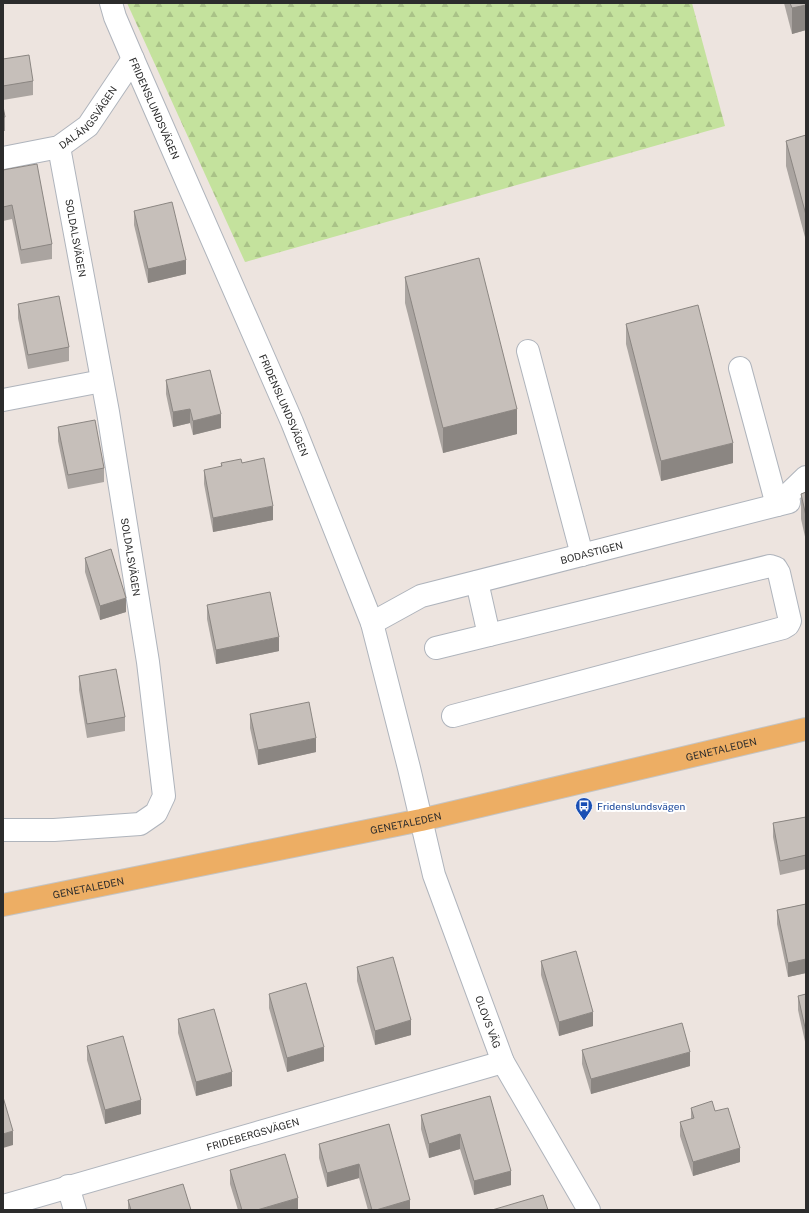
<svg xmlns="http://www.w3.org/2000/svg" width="809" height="1213" font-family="'Public Sans',sans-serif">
<defs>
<pattern id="forest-firs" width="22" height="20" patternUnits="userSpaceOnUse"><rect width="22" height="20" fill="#c4e29d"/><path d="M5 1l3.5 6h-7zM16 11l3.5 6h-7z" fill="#a9c287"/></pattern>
</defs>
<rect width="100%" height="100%" fill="#ede4df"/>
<path fill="url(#forest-firs)" d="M127 3H692L725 126 245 262Z"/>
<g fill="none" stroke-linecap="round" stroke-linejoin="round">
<defs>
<g id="minor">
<path id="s1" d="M111 3 115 17 133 59 292 422 372 623 409 768 434 875 503 1062 589 1210"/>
<path id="s2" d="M3 158 59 147 88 126 133 59"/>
<path d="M528 351 582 555"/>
<path d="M740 368 777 505 789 502"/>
<path d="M3 400 102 381"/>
<path d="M477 582 489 635"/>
<path id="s3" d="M372 623 421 596 777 505 806 477"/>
<path d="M436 648 770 566 776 568 779 573 790 621 788 625 783 628 453 716"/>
<path d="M3 830H54L140 824 156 813 164 796 148 662 108 412 59 147"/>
<path d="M68 1186 75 1210"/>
<path id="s4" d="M3 1206 503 1062"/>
</g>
<g id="major">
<path id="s5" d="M3 905 421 820 806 729"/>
</g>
</defs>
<use href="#minor" stroke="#afb4bc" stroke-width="24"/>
<use href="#major" stroke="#c4c4c4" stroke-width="24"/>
<use href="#minor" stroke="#fff" stroke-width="22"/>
<use href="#major" stroke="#edae64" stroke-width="22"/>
</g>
<g fill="#aaa4a0">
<path d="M784 3H806V30L792 34Z"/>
<path d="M3 59 33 81V95L3 100Z"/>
<path d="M3 106 5 117V131H3Z"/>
<path d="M806 135V241L786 166V141Z"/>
<path d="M3 170 52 244V259L21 264 12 219 3 221Z"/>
<path d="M134 211 186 274 148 283 134 225Z"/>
<path d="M405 277 517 434 443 453 405 303Z"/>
<path d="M18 304 69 347V361L28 369 18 318Z"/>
<path d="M626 324 733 463 661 481 626 344Z"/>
<path d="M166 380 221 428 193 435 190 423 173 427 166 394Z"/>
<path d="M58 427 104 468V482L68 489 58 441Z"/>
<path d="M221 463 273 520 213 532 204 484V470L221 467Z"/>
<path d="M806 492V541L801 519V494Z"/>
<path d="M85 558 126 612 100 620 85 572Z"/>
<path d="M207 605 279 651 216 664 207 619Z"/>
<path d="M79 676 125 717V731L87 738 79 690Z"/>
<path d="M250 714 316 752 258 765 250 728Z"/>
<path d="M806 817V869L780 875 773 837V823Z"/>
<path d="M806 904V973L788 977 777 924V910Z"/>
<path d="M541 961 593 1026 559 1036 541 975Z"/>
<path d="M357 967 411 1035 375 1045 357 981Z"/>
<path d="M269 994 324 1061 287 1072 269 1008Z"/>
<path d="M806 994V1046L798 1010V996Z"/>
<path d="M178 1019 232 1086 196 1096 178 1033Z"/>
<path d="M87 1046 141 1114 105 1124 87 1060Z"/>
<path d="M582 1050 690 1066 591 1094 582 1064Z"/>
<path d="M490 1096 511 1185 474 1195 460 1149 429 1158 421 1129V1115Z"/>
<path d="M691 1108 715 1111 740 1162 693 1176 680 1136V1122L691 1119Z"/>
<path d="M389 1124 410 1210H368L359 1178 327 1187 319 1158V1144Z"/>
<path d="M230 1170 298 1210H238L230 1184Z"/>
<path d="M128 1200 191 1210H128Z"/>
</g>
<g fill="#8b8682">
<path d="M806 5V30L792 34V8Z"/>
<path d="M186 260V274L148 283V269Z"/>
<path d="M190 409V423L173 427V412Z"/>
<path d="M517 409V434L443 453V428Z"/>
<path d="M221 414V428L193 435V421Z"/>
<path d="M733 443V463L661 481V461Z"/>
<path d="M273 506V520L213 532V518Z"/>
<path d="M126 598V612L100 620V606Z"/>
<path d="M279 637V651L216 664V650Z"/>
<path d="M316 738V752L258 765V750Z"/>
<path d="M806 959V973L788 977V963Z"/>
<path d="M593 1012V1026L559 1036V1022Z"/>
<path d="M411 1020V1035L375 1045V1031Z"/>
<path d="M324 1047V1061L287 1072V1058Z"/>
<path d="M690 1052V1066L591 1094V1079Z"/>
<path d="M232 1072V1086L196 1096V1082Z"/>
<path d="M141 1100V1114L105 1124V1110Z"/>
<path d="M13 1131V1145L3 1148V1134Z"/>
<path d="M460 1134V1149L429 1158V1144Z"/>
<path d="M740 1148V1162L693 1176V1162Z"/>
<path d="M359 1164V1178L327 1187V1173Z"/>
<path d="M511 1171V1185L474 1195V1181Z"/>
<path d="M298 1198V1210H257Z"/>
<path d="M410 1200V1210H376Z"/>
</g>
<g fill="#c6bfba" stroke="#8b8682">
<path d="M790 3H806V5L792 8Z"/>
<path d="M29 55 33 81 3 86V59Z"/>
<path d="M3 106 5 117H3Z"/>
<path d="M806 135V215L786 141Z"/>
<path d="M37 164 52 244 21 250 12 205 3 207V170Z"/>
<path d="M172 202 186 260 148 269 134 211Z"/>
<path d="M479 258 517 409 443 428 405 277Z"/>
<path d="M59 296 69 347 28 355 18 304Z"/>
<path d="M698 305 733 443 661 461 626 324Z"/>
<path d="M210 370 221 414 193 421 190 409 173 412 166 380Z"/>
<path d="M95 420 104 468 68 475 58 427Z"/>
<path d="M264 458 273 506 213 518 204 470 222 466 221 463 241 459 242 463Z"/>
<path d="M806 492V516L801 494Z"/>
<path d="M111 549 126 598 100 606 85 558Z"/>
<path d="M270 592 279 637 216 650 207 605Z"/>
<path d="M116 669 125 717 87 724 79 676Z"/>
<path d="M309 702 316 738 258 750 250 714Z"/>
<path d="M806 817V855L780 861 773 823Z"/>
<path d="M806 904V959L788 963 777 910Z"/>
<path d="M576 951 593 1012 559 1022 541 961Z"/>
<path d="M393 957 411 1020 375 1031 357 967Z"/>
<path d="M306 983 324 1047 287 1058 269 994Z"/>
<path d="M806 994V1032L798 996Z"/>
<path d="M214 1009 232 1072 196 1082 178 1019Z"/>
<path d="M682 1023 690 1052 591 1079 582 1050Z"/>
<path d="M123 1036 141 1100 105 1110 87 1046Z"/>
<path d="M490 1096 511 1171 474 1181 460 1134 429 1144 421 1115Z"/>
<path d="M3 1097 13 1131 3 1134Z"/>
<path d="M712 1101 715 1111 728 1108 740 1148 693 1162 680 1122 694 1118 691 1108Z"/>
<path d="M389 1124 410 1200 376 1210H372L359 1164 327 1173 319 1144Z"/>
<path d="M285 1154 298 1198 257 1210H242L230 1170Z"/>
<path d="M183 1184 191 1210H131L128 1200Z"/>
<path d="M543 1195 548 1210H492Z"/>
</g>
<defs>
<symbol id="bus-pin" viewBox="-11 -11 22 30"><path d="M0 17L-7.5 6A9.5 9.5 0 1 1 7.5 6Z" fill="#1a4fb4" stroke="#fff"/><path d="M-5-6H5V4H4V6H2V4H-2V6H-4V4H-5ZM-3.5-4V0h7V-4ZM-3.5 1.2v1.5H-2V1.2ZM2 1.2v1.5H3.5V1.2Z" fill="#fff"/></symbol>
</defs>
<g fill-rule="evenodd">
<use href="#bus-pin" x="574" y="796" width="20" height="27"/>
</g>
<g text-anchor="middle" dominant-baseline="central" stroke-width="4" stroke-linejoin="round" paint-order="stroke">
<g font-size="10" fill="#2c2c2c" stroke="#fff">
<text stroke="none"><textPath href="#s1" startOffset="114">FRIDENSLUNDSVÄGEN</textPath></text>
<text stroke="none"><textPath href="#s2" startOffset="99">DALÄNGSVÄGEN</textPath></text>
<text transform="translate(76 238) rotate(80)">SOLDALSVÄGEN</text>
<text stroke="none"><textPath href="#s1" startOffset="438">FRIDENSLUNDSVÄGEN</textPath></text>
<text stroke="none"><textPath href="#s3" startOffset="232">BODASTIGEN</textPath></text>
<text transform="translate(131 557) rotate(81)">SOLDALSVÄGEN</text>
<text stroke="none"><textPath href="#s5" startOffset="735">GENETALEDEN</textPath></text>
<text stroke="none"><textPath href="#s5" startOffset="411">GENETALEDEN</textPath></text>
<text stroke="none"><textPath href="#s5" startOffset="87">GENETALEDEN</textPath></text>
<text stroke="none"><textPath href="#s1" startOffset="1089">OLOVS VÄG</textPath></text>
<text stroke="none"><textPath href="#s4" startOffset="260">FRIDEBERGSVÄGEN</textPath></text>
</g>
<g font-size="10" fill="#164399" stroke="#fff" text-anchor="start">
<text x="597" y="806">Fridenslundsvägen</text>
</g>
</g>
<rect width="809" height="1213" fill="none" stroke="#2c2c2c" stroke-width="8"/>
</svg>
